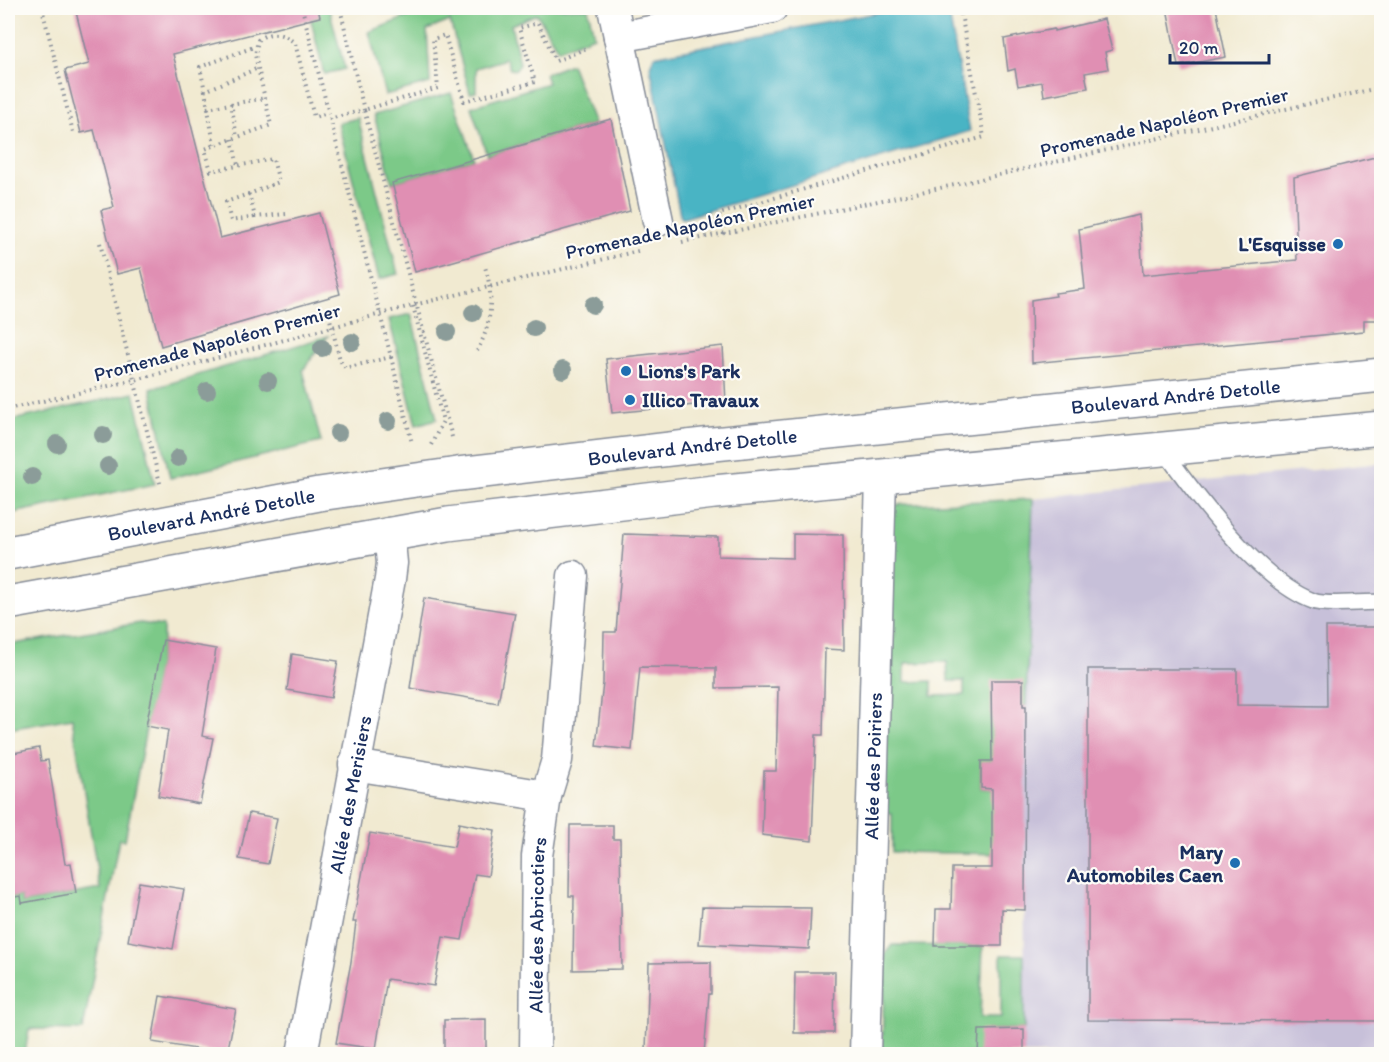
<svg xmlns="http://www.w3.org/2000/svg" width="1389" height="1062" font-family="Itim,sans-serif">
<rect width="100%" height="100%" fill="#fdfcf7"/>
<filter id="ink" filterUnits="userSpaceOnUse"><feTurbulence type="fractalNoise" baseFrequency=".0167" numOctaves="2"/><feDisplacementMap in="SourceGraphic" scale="12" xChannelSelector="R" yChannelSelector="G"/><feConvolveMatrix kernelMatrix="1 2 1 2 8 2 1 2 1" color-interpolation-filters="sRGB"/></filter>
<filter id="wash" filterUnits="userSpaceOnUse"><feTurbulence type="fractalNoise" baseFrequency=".008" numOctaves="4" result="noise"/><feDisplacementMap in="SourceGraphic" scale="24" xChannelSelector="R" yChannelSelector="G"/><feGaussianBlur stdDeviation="1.35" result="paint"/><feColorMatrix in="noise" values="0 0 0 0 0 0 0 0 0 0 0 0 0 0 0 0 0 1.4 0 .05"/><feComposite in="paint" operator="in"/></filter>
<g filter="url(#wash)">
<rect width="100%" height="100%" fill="#f1ead1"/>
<path fill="#c7c0d9" d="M1381 463V1054H1024L1026 661 1033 499Z"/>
<g fill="#7cc988" stroke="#4c7c73" stroke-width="1.5" fill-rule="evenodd">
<path d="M308 8H329L345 69 324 74Z"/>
<path d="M429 8H588L594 36 558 50 537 14 511 25 520 64 516 70 510 69 506 59 476 68V92L470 93 450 21 427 30 430 83 385 95 369 32Z"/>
<path d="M571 64 594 124 487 155 471 107 548 83 545 74Z"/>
<path d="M451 93 474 159 392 183 374 115Z"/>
<path d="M358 118 398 274 379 279 338 123Z"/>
<path d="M411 314 437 419 416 425 389 319Z"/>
<path d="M328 336 303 370 321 442 170 478 151 389Z"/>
<path d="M134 393 155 484 8 514V421Z"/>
<path d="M1033 499 1026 706H1019L992 761 981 762V788L992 789 1010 854 892 852V813L883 812 889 505ZM947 662 948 681H964V695L932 696V681L905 682V663Z"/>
<path d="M140 623 163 626V640L125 840 119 839 83 1030 29 1029 25 1054H8V898L21 896 22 903 100 889 72 718 8 729V645Z"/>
<path d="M892 945 983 946 980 1018H1001V955H1024V1029L988 1030 987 1054H882L885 954Z"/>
</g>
<path fill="#48b4c4" stroke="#327291" stroke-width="1.5" d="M901 8H948L970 131 681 219 650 66 654 56Z"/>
<g id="blocks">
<g fill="#e08fb3">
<path d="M75 8H318L320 17 173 54 220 238 319 213 340 294 161 346 141 268 117 274 101 210 114 207 94 130 81 133 65 70 89 64Z"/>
<path d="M1167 8H1216L1226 57 1178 66Z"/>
<path d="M1104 19 1112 50 1105 52 1108 69 1085 73 1088 88 1044 96 1042 82 1018 86 1015 69 1008 71 1004 39 1054 29V31Z"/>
<path d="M611 119 630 211 415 272 392 183Z"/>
<path d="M1379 156 1378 285H1382V320H1364V331L1032 363 1031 300 1056 296 1055 293 1085 289 1079 229 1139 215 1143 275 1297 260 1294 177Z"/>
<path d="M723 346 726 402 612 413 606 359Z"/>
<path d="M624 534 718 537V556L793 558V534L843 535 844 650 825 649 823 735H816L812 841 762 835 764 771H776L778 687 716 688V668L640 667 632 750 596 746 603 683 604 632H616Z"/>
<path d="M424 598 515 613 498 703 410 688Z"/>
<path d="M1326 627H1382V1021L1088 1020V669H1237V705L1327 706Z"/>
<path d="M163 640 216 649 202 736 213 738 200 804 158 796 168 730 146 726Z"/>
<path d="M292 654 338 661 331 698 287 690Z"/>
<path d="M991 680H1023V706H1026L1025 910 1002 909V946H935L936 909H951L952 868H992V789L981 788V761H992Z"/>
<path d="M39 748 41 761 48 760 65 864 71 863 76 893 22 903 21 896 8 898V754Z"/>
<path d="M249 813 277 818 268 864 239 859Z"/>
<path d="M459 823 495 830 488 876 475 874 462 940 443 937 434 986 387 979 376 1049 336 1043 351 962 356 922H353L370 833 454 847Z"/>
<path d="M570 825H613V839H620L622 969 573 970 574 896H569Z"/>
<path d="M139 882 184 889 173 949 128 941Z"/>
<path d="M702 907 811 908 809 949 699 944Z"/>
<path d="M711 962V994H709L704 1054H653V1050H646L649 963Z"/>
<path d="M795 972H835L834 1033H794Z"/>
<path d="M160 996 236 1009 227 1054 152 1042Z"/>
<path d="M486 1019V1054H444V1020Z"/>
<path d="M1024 1029V1054H978L979 1030Z"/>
</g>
</g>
</g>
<g filter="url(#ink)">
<use href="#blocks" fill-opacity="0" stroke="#868c98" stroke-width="1.5"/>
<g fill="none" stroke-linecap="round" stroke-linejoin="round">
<defs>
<path id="lane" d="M1162 448C1195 494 1259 581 1313 601 1324 606 1367 602 1382 602"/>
<g id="street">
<path d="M613 8 658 221"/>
<path d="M619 37 772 8"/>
<path d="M354 765 546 796"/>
<path id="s1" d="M302 1054 390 579 392 563 389 533"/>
<path id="s2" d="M535 1054 537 856 546 796 557 760 573 576"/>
<path id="s3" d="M865 1054 881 477"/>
</g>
<g id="secondary">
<path id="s4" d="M8 553 319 494 458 474 704 445 1382 375"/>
<path d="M8 603 448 524 714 492 1382 428"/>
</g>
</defs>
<use href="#lane" stroke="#868c98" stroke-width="18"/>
<use href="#street" stroke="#868c98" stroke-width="33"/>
<use href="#secondary" stroke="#868c98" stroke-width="36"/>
<g stroke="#868c98" stroke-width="4" stroke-dasharray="1.5 4.5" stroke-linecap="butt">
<path d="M42 8 73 132"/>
<path d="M302 8 391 357 345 368 340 360 328 311"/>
<path d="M205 91 200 67 254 47"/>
<path d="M231 103 237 137"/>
<path d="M207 108 266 98"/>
<path d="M329 119 364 110 340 8"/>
<path d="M232 139 238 166"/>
<path d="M214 145 205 91 258 68"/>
<path d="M249 194 226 202 231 221 255 217"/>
<path d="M286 214 255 217 249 194 279 182 273 159 211 171 205 149 271 125 255 55 258 40C271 30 283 33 295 43L314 117 328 113"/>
<path d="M724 234 719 214 984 137 960 8"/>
<path d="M682 242 959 184 1382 87"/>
<path d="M100 243 161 487"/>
<path d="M413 306 443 421 431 445"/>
<path d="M477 351C492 325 494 295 485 267"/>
<path d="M391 357 412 443"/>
<path d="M8 409 135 380 418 304 642 250"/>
<path d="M452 437 364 110 438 88 433 39 445 35 464 101 535 82 519 28 538 23 556 61 589 47"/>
</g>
<use href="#lane" stroke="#fff" stroke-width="15"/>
<use href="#street" stroke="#fff" stroke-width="30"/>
<use href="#secondary" stroke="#fff" stroke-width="33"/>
</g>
<g fill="#8b9c99">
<circle cx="593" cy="305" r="9"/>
<circle cx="473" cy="313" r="9"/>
<circle cx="534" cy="328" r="9"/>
<circle cx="447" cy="332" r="9"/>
<circle cx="352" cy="342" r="9"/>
<circle cx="322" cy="348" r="9"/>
<circle cx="563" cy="370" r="9"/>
<circle cx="268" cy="381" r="9"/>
<circle cx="207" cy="391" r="9"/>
<circle cx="388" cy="421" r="9"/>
<circle cx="338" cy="433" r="9"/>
<circle cx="103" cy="435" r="9"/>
<circle cx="57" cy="444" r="9"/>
<circle cx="178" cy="458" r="9"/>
<circle cx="108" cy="466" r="9"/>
<circle cx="32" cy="477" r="9"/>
</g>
</g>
<g fill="#1f6fb2" stroke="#fdfcf7" stroke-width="2">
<circle cx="1338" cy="244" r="6"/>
<circle cx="626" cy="371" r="6"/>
<circle cx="630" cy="400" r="6"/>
<circle cx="1235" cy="863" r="6"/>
</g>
<g text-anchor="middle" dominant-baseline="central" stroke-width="4.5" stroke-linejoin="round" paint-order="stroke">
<g font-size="20" fill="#1b2f5e" stroke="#fdfcf7">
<text transform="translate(1164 122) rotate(-13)">Promenade Napoléon Premier</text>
<text transform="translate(690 226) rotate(-12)">Promenade Napoléon Premier</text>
<text transform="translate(217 342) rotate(-15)">Promenade Napoléon Premier</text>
<text stroke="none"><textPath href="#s4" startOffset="1179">Boulevard André Detolle</textPath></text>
<text stroke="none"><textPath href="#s4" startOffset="693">Boulevard André Detolle</textPath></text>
<text stroke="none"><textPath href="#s4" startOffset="207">Boulevard André Detolle</textPath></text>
<text stroke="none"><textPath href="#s3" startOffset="288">Allée des Poiriers</textPath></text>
<text stroke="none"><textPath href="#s1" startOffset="264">Allée des Merisiers</textPath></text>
<text stroke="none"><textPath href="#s2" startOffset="129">Allée des Abricotiers</textPath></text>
</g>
<g font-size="20" font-weight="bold" fill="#1b2f5e" stroke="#fdfcf7" text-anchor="end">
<text x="1326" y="244">L'Esquisse</text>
<text x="638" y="371" text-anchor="start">Lions's Park</text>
<text x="642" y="400" text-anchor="start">Illico Travaux</text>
<text x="1223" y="852">Mary<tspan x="1223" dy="23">Automobiles Caen</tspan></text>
</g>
</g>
<rect width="1389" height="1062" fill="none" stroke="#fdfcf7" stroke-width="30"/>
<path d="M1170 54v9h99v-9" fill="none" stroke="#1b2f5e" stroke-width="3"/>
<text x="1179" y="54" font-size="18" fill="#1b2f5e" stroke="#fdfcf7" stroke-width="4.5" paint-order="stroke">20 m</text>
</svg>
